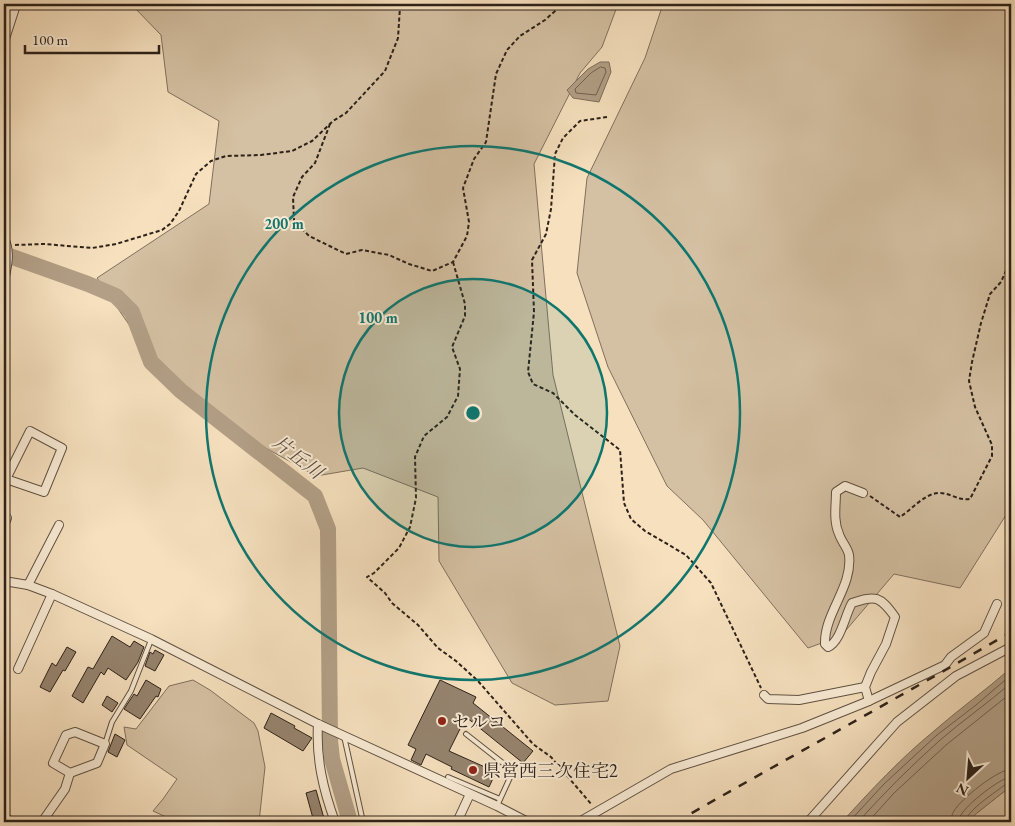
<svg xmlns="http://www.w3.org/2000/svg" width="1015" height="826" font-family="'EB Garamond','Noto Serif JP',serif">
<rect width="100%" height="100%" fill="#f6e0be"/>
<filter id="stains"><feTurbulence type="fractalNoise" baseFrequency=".004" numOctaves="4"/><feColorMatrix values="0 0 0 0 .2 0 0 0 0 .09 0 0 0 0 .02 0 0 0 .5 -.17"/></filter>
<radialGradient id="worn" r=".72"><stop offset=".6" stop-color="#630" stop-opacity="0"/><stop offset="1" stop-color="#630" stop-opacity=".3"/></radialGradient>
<g fill="#d4c0a2" stroke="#80705e">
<path d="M131 4H618L602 47 580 73 534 164 553 375 620 646 608 701 555 705 512 683 439 561 438 497 363 468 316 476 228 427 156 364 97 278 209 204 219 121 168 92 161 35Z"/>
<path d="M663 4H1011V507L960 588 894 574 841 636 808 648 703 520 667 486 608 367 577 273 587 178 645 58Z"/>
<path d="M193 680 210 690 254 723 258 731 265 767 259 822H177L153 811 163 799 177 779 127 745 124 727 136 729 169 686Z"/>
<path d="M1011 786V822H968L977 813Z"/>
</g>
<g fill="#b29f86" stroke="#7d6d5a">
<path d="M600 62H609L611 72 599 102 573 98 567 90 588 69Z"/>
<path d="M1011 668V786L977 813 968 822H842C871 790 901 758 934 731 959 709 986 690 1011 668Z"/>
</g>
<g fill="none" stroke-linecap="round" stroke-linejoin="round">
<g stroke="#706050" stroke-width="1">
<path d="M601 67 605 68 606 72 596 95 576 93 575 89 591 73Z"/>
<path d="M849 822 884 784 937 735 976 705 1011 675"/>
<path d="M858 822C883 794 910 767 939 741 962 721 988 703 1011 683"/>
<path d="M868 822 894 793 946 745 1011 693"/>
<path d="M951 822C951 818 952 814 954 811 961 799 997 770 1011 769"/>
<path d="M959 822C959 819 959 818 961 815 966 805 1001 777 1011 777"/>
<path d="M965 822C967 810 996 792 1006 784L1011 783"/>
</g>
<path stroke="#b29f86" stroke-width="16" d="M4 254 88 284 116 296 132 312 151 362 181 391 315 496 328 529 330 740 332 759 350 822"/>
</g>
<g fill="#96846f" stroke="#2d2119">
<path d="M112 636 130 647 134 641 144 647 138 662 126 680 108 668 104 675 101 672 83 703 72 696 88 667 93 669Z"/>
<path d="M67 647 76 652 65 671 63 670 50 692 40 687 52 663 56 666Z"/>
<path d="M155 650 164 655 155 671 145 666 150 652 153 654Z"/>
<path d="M146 680 161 689 158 697 156 696 140 719 124 709 134 694 137 696Z"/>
<path d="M440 680 476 697 473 703 533 751 523 763 466 717 449 751 496 772 489 787 451 769 452 767 426 754 421 765 411 760 416 749 408 745Z"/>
<path d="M107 696 118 703 112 712 102 705Z"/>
<path d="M271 713 295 726 294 728 312 738 303 751 264 728Z"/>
<path d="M115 734 125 740 117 757 108 752Z"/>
<path d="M316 790 325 822H314L306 793Z"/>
</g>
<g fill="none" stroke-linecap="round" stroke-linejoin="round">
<defs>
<g id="lane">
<path d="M466 734 513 771 497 806"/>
<path d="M344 736 363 822"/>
<path d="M105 744 112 722 131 691 151 640"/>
<path d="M448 777 500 799"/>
</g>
<g id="street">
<path d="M4 42 15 8 14 4"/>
<path d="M4 238C11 252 7 267 4 281"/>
<path d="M30 431 62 448 44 492 6 479Z"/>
<path d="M863 493 845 486 836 492C836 505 833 521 839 534 841 541 848 548 849 555 853 587 824 613 825 644L828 647C841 641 845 615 852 603 876 595 880 596 895 617L886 644 871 672 865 687 869 701"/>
<path d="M4 525 7 518"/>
<path d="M4 581 28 585 52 594 151 639 318 724 497 806 528 822"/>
<path d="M28 585 59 525"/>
<path d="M18 669 52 594"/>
<path d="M764 695 768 699 799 700 865 687"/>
<path d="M318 724C316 759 323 789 335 822"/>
<path d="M4 817 12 822"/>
<path d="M42 822 65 789 70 773 97 763 105 744 75 732 66 735 53 763 70 773"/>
<path d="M457 822 470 794"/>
<path d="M579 822 671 769 802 728 869 701 945 665 951 657 984 633 997 604"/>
<path d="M808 822 897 722 956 676 1011 647"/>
</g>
</defs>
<use href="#lane" stroke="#5f5142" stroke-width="6"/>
<use href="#street" stroke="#5f5142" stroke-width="10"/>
<g stroke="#2d2119" stroke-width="2" stroke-dasharray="4 2.5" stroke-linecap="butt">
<path d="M607 117 580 121 563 138 555 154 551 209 546 234 532 260 534 312 528 372 533 384 553 393 575 415 620 450 624 503 631 519 645 531 686 555 711 583 761 688"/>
<path d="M330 124 315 163 302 177 293 197 294 220 309 236 346 254 362 250 389 255 409 264 432 271 453 262 467 236 469 222 463 188 474 159 486 142 496 74 507 50 520 36 545 20 563 4"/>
<path d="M15 245 44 244 92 248 116 244 162 230 170 224 179 211 196 174 211 161 226 156 261 155 292 151 312 141 333 121 346 113 385 71 398 38 400 7 399 4"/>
<path d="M453 262 465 304V316L452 347 460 369 458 396 447 417 424 436 415 457 416 498 410 527 399 548 374 573 367 577 385 593 392 603 418 625 438 648 456 661 478 681 533 744 551 757 592 805"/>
<path d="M870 496 900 517C911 510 924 494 938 493 949 492 958 501 970 499L992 456V445L975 407 969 381 972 362 981 323 990 294 1001 282 1011 259"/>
</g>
<use href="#lane" stroke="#f9ebd5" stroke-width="4"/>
<use href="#street" stroke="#f9ebd5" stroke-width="8"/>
<path stroke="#2d2119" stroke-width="2.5" stroke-dasharray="9 9" stroke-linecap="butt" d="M676 822C788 758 900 697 1011 632"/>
</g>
<circle cx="473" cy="413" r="134" fill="#0f766e" fill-opacity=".12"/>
<g fill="none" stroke="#0f766e" stroke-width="2.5">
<circle cx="473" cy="413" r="134"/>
<circle cx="473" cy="413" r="267"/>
</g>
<g fill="#8f2418" stroke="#f9ebd5" stroke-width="2">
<circle cx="442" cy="721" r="5"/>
<circle cx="473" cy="770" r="5"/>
</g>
<g text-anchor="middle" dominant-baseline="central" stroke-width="4" stroke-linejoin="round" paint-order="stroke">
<g font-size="18" fill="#2d2119" stroke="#f9ebd5" text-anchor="start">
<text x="452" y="721">セルコ</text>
<text x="483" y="770">県営西三次住宅2</text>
</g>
<g font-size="19" font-style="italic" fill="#5c4d3f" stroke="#f9ebd5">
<text transform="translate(298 457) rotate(38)">片丘川</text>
</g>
</g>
<circle cx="473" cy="413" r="8" fill="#0f766e" stroke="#f9ebd5" stroke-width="2.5"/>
<g font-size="15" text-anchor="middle" font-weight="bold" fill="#0f766e" stroke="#f9ebd5" stroke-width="4" stroke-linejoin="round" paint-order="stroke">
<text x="284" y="229">200 m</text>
<text x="378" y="323">100 m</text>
</g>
<rect width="1015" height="826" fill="none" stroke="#f6e0be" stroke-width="20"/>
<rect x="5" y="5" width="1005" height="816" fill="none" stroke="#2d2119" stroke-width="2.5"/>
<rect x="10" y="10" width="995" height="806" fill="none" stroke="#2d2119"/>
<g transform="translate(968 778) rotate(206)" stroke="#f9ebd5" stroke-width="4" paint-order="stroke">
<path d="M0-4L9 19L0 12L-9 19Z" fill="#2d2119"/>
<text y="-8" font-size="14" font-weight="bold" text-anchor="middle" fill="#2d2119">N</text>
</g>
<path d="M25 45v8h134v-8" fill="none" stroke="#2d2119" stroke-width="2.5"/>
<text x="32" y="45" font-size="15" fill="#2d2119" stroke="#f9ebd5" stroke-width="4" paint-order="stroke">100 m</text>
<rect width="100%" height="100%" filter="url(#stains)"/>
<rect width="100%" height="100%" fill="url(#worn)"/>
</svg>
